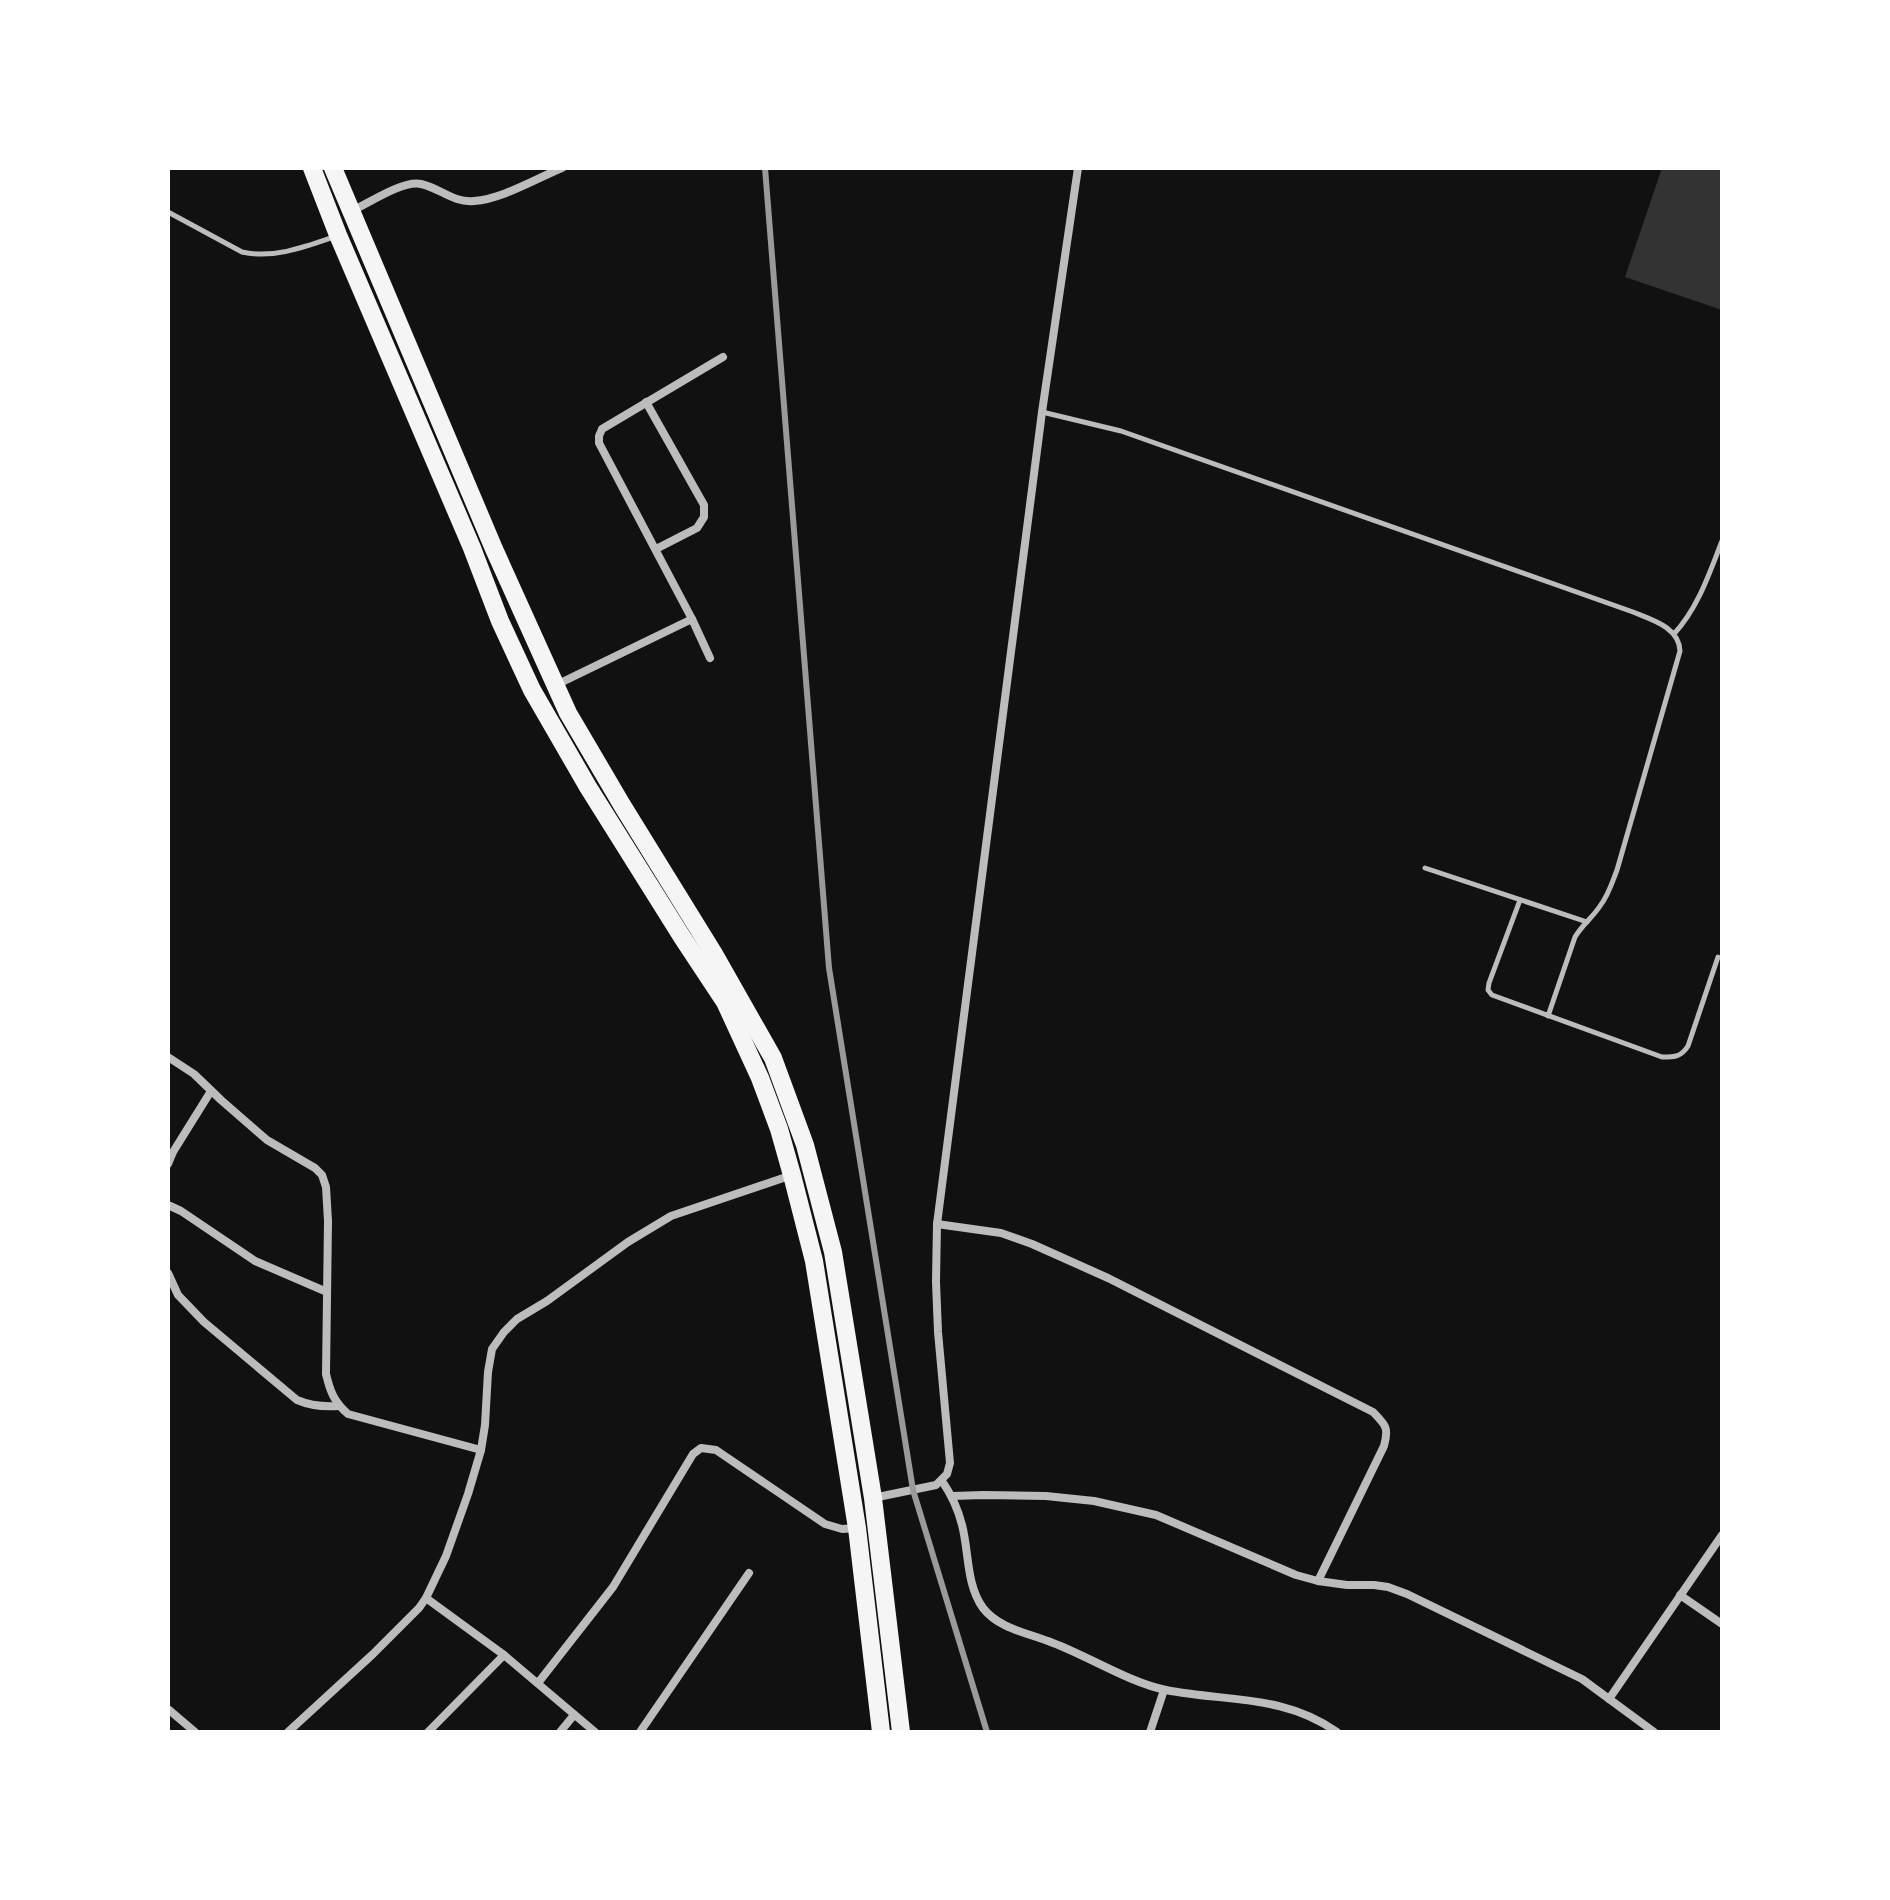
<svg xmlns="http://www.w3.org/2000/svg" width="1890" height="1900" font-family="Ubuntu,sans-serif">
<rect width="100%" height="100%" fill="#111"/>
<path fill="#333" d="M1662 168H1722V310L1625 277Z"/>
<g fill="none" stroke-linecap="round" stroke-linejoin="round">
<g stroke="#bcbcbc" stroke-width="5">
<path d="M168 212 242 252C273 259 305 247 334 237"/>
<path d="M1042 412 1121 431 1633 612C1652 620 1679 627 1680 651L1617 870C1612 883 1608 896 1600 906 1593 917 1582 925 1575 937L1548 1016"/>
<path d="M1674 634C1698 608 1709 574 1722 541"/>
<path d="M1425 868 1587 922"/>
<path d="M1520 900 1489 983 1488 990 1492 995 1662 1057C1675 1057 1681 1057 1688 1046L1718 957"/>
</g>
<g stroke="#bcbcbc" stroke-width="8">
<path d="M352 211C369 203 403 180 421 184 440 188 453 203 474 201 502 199 535 179 562 168"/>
<path d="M646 402 704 505V517L697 528 656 549"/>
<path d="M710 658 692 619 599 443V436L602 429 723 357"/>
<path d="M556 685 692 619"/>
<path d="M168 1057 194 1074 221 1100 267 1140 315 1168 322 1175 326 1187 328 1221 326 1374C330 1391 334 1402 348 1414L481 1450"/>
<path d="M168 1164 173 1152 211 1091"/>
<path d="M168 1205 181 1211 255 1261 327 1292"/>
<path d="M937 1224 1001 1233 1032 1244 1108 1278 1373 1412C1386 1425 1389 1428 1384 1446L1318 1581"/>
<path d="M168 1273 178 1295 204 1322 297 1400C311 1406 323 1407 338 1406"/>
<path d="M942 1481C951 1494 958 1509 962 1525 969 1551 966 1585 983 1608 999 1629 1029 1633 1053 1643 1088 1656 1130 1683 1166 1690 1227 1702 1283 1694 1337 1732"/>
<path d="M952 1496 984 1495 1046 1496 1094 1501 1156 1515 1296 1575 1318 1581 1347 1585H1374L1388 1587 1407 1594 1582 1679 1654 1732"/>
<path d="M873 1498 936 1485 947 1474 950 1463 938 1332 936 1282 937 1224 1042 412 1078 168"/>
<path d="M1680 1595 1722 1624"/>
<path d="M426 1598 504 1655 595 1732"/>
<path d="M538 1683 613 1587 693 1454 701 1448 716 1450 825 1524 842 1529 857 1528"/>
<path d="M1609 1699 1722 1535"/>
<path d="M168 1709 195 1732"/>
<path d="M288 1732 373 1654 419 1608 426 1598 446 1556 468 1494 481 1450 485 1425 488 1372 492 1349 504 1332 517 1319 547 1301 628 1242 671 1216 792 1175"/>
<path d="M428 1732 504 1655"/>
<path d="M560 1732 574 1715"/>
<path d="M640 1732 749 1573"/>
<path d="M1150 1732 1164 1690"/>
</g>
<g stroke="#f5f5f5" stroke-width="18">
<path d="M312 168 338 235 472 548 500 621 532 690 588 787 682 937 725 1002 760 1078 779 1129 792 1175 814 1261 857 1528 881 1732"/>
<path d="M333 168 494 549 568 713 622 805 714 954 773 1058 805 1145 833 1252 873 1498 901 1732"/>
</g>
<path stroke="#9a9a9a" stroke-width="6" d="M765 168 829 968 913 1490 987 1732"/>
</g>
<rect width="1890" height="1900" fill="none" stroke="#ffffff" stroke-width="340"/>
</svg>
